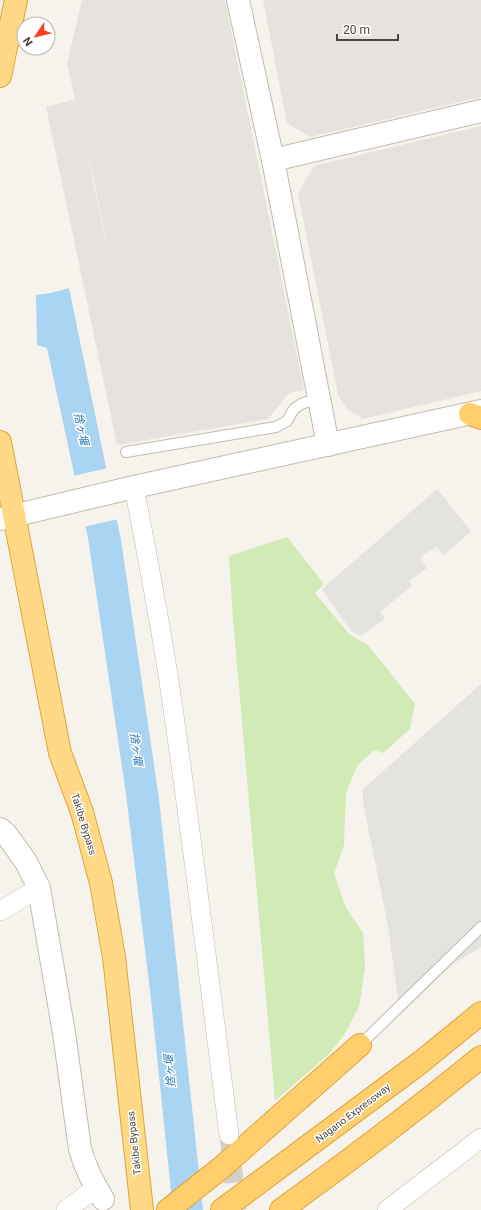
<svg xmlns="http://www.w3.org/2000/svg" width="481" height="1210" font-family="Roboto,'Noto Sans JP',sans-serif">
<rect width="100%" height="100%" fill="#f6f3ec"/>
<g fill="#e6e2dd" fill-rule="evenodd">
<path d="M82 0H225L304 390 289 393 268 419 117 445 46 107 75 99 67 63ZM86 149 94 180 114 281V280Z"/>
<path d="M263 0H481V97L310 137 287 123Z"/>
<path d="M481 126V391L363 419 347 409 338 395 298 193 314 166Z"/>
</g>
<path fill="#d2eab5" d="M287 537 324 584 315 593 350 635 368 645 415 704 410 729 383 753 374 750 357 766 346 793 344 845 334 874 346 908 363 933 365 968 359 1007 344 1035 328 1055 275 1101 232 607 229 556Z"/>
<g fill="#e5e3e0">
<path d="M437 489 471 531 444 555 436 547 420 557 427 568 409 581 412 586 380 612 385 618 361 636 351 631 322 589Z"/>
<path d="M481 684V947L454 963 400 1015 388 926 363 803V789Z"/>
</g>
<path fill="#a9d4f2" d="M69 288 121 540 159 799 203 1210H173L151 999 126 794 88 538 47 348 37 345 36 295 51 293Z"/>
<path fill="#f6f3ec" d="M108 468 119 519 83 527 73 476Z"/>
<g fill="none" stroke-linecap="round" stroke-linejoin="round">
<path stroke="#d4d0c8" stroke-width="19" stroke-dasharray="19 10" stroke-linecap="butt" d="M229 1135 237 1210"/>
<defs>
<g id="service">
<path d="M126 452 276 427 287 421 294 409 301 404 319 398"/>
<path d="M360 1045 481 927"/>
</g>
<g id="minor">
<path d="M134 487C147 554 160 621 170 688 192 837 210 986 229 1135"/>
<path d="M0 911 39 888"/>
<path d="M66 1210 96 1188"/>
<path d="M387 1210 481 1138"/>
</g>
<g id="tertiary">
<path d="M238 0 273 160 328 445"/>
<path d="M273 160 481 111"/>
<path d="M0 519 134 487 481 411"/>
<path d="M0 829 6 834 26 862 39 888 64 1033 80 1149C85 1167 93 1183 103 1199"/>
</g>
<g id="trunk">
<path d="M0 76 16 0"/>
<path d="M0 442 60 753 82 812 101 883 114 957 142 1210"/>
</g>
<g id="motorway">
<path d="M470 414 481 418"/>
<path d="M168 1210 221 1168 360 1045"/>
<path d="M222 1210 421 1062 481 1013"/>
<path d="M281 1210C349 1161 416 1110 481 1057"/>
</g>
</defs>
<use href="#service" stroke="#c2bbae" stroke-width="12"/>
<use href="#minor" stroke="#c2bbae" stroke-width="20"/>
<use href="#tertiary" stroke="#c2bbae" stroke-width="24"/>
<use href="#trunk" stroke="#e0a43c" stroke-width="24"/>
<use href="#motorway" stroke="#e0a43c" stroke-width="24"/>
<use href="#service" stroke="#fff" stroke-width="10"/>
<use href="#minor" stroke="#fff" stroke-width="19"/>
<use href="#tertiary" stroke="#fff" stroke-width="22"/>
<use href="#trunk" stroke="#ffd985" stroke-width="22"/>
<use href="#motorway" stroke="#ffcf6e" stroke-width="22"/>
</g>
<g text-anchor="middle" dominant-baseline="central" stroke-width="3" stroke-linejoin="round" paint-order="stroke">
<g font-size="10" fill="#4b4439" stroke="#fff">
<text transform="translate(84 824) rotate(73)">Takibe Bypass</text>
<text transform="translate(353 1113) rotate(-37)">Nagano Expressway</text>
<text transform="translate(134 1143) rotate(-96)">Takibe Bypass</text>
</g>
<g font-size="11" font-style="italic" fill="#2e7ab2" stroke="#fff">
<text transform="translate(81 429) rotate(78)">捨ヶ堰</text>
<text transform="translate(136 749) rotate(83)">捨ヶ堰</text>
<text transform="translate(170 1071) rotate(-95)">捨ヶ堰</text>
</g>
</g>
<g transform="translate(36 36) rotate(235)"><circle r="19" fill="#ffffff" stroke="#b7b4b0"/>
<path d="M0-3L7 15L0 10L-7 15Z" fill="#fc3f1d"/>
<text y="-6" font-size="11" font-weight="bold" text-anchor="middle" fill="#4b4439">N</text>
</g>
<path d="M337 34v6h61v-6" fill="none" stroke="#4b4439" stroke-width="2"/>
<text x="343" y="34" font-size="12" fill="#4b4439" stroke="#ffffff" stroke-width="3" paint-order="stroke">20 m</text>
</svg>
